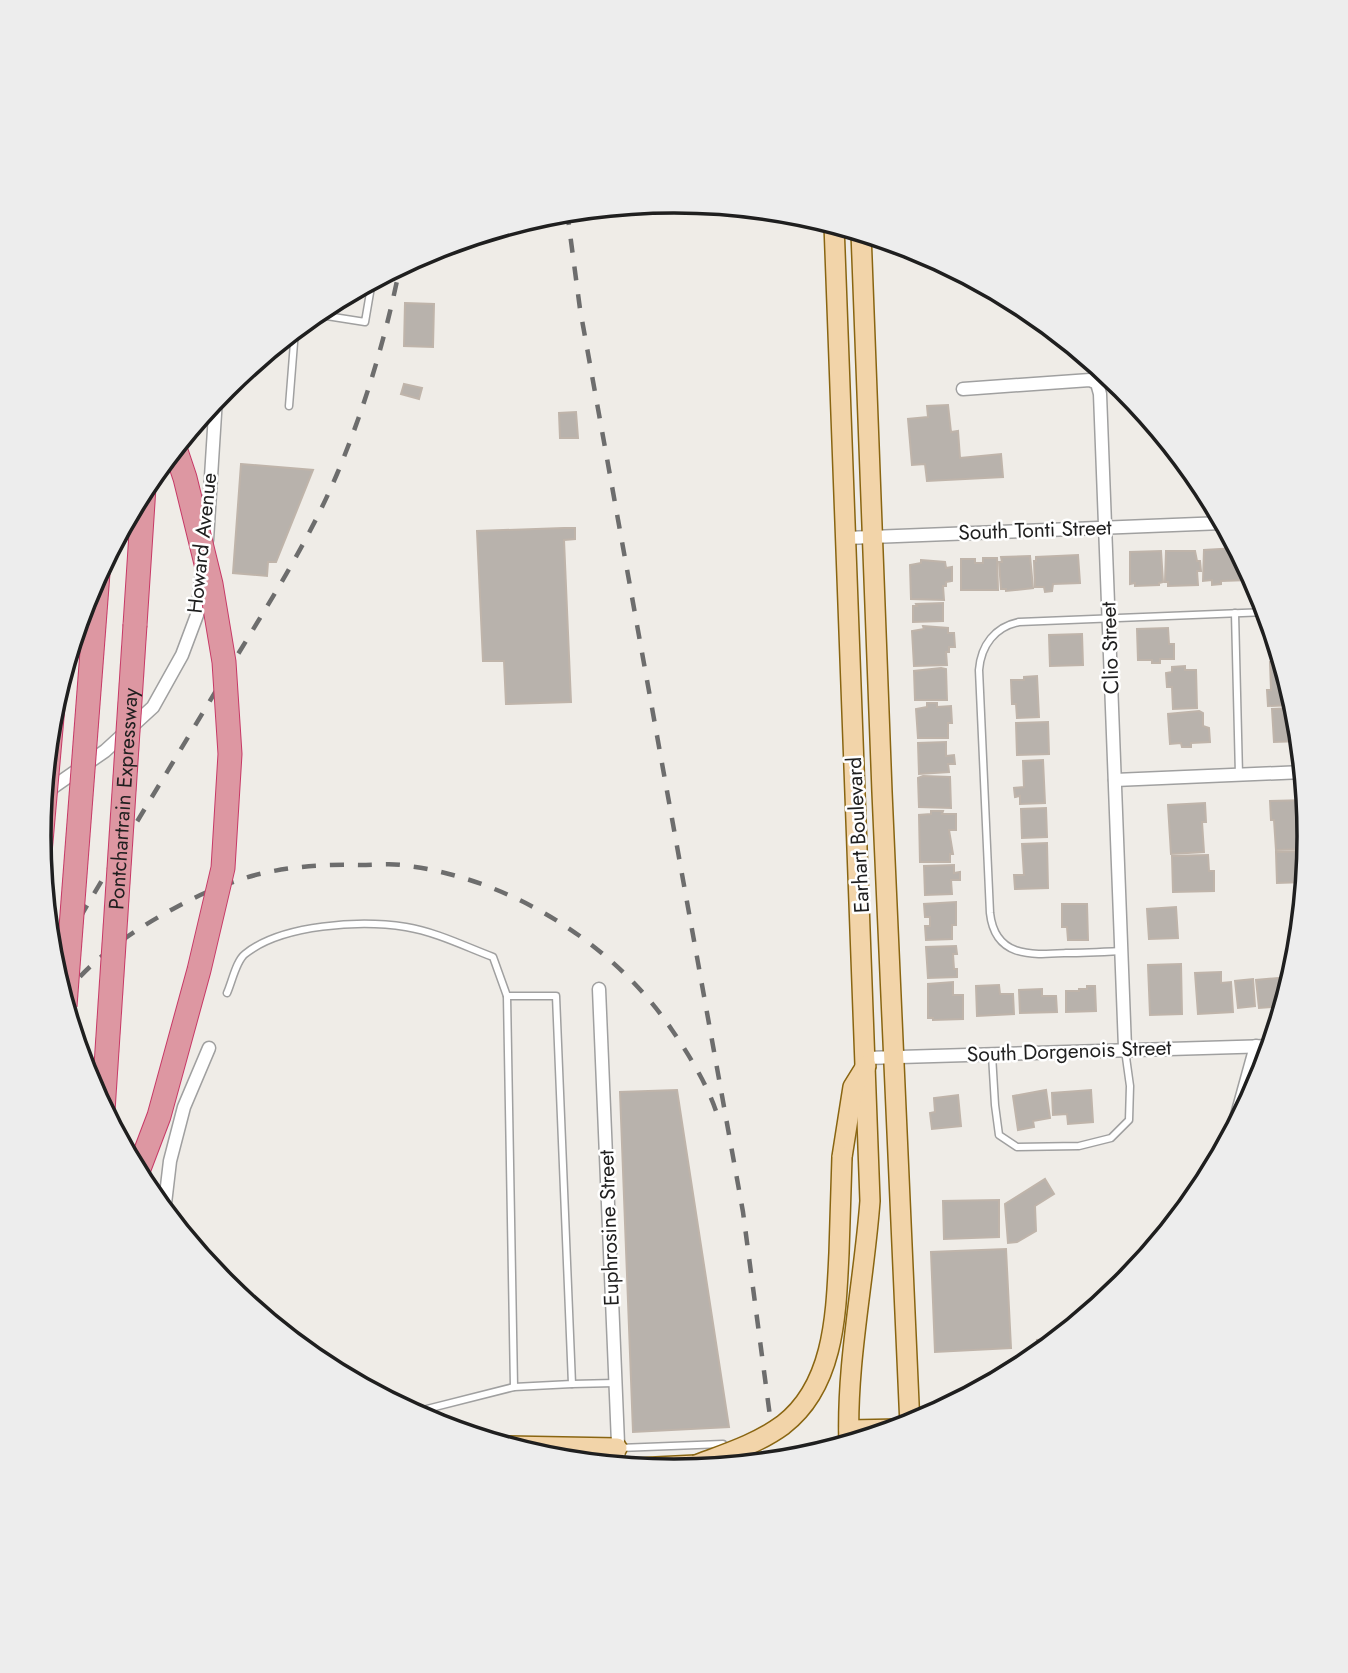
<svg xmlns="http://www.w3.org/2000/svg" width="1348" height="1673" font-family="Jost,sans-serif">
<rect width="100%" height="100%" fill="#efece7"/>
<g fill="#b8b2ac" stroke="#bfb4aa" stroke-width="2">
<path d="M405 303 434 304 433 347 404 346Z"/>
<path d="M404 384 422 388 419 399 401 394Z"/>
<path d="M948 405 951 432 958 431 960 458 1001 454 1003 477 927 481 925 464 912 465 908 419 928 417 927 406Z"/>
<path d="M576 412 578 438H560L559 413Z"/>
<path d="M241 464 313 470 276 562H268L267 576 233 573Z"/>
<path d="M564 528H575V539L564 540 571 702 506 704 504 661H483L477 531Z"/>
<path d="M1237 548 1248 569V580L1221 581V584L1212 585V580L1203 581 1204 550Z"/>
<path d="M1161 551 1163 582 1159 583V585L1135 586V583L1130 584V552Z"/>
<path d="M1166 551H1195L1197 561H1200L1201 571H1197L1198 585 1168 586V582H1165Z"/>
<path d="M1078 555 1080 583 1053 584 1052 591 1045 592 1044 587H1035L1034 561H1036V557Z"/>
<path d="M1030 556 1033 588 1006 591V589H1001L999 562H1002L1001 557Z"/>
<path d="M983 558H997L998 590H961V559H975V563H983Z"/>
<path d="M921 560 945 562 946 568 952 567V581L946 582V586H943L944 600 911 599 910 565 921 563Z"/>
<path d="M943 603V621L913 622V606H917L916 604Z"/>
<path d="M923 626 948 628V633H954L955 647H949V652H946L947 665 914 666 912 631 924 629Z"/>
<path d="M1168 628 1169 644H1174V659H1160V663H1152V660H1138L1137 629Z"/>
<path d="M1082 634 1083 665 1050 666 1049 635Z"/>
<path d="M1282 661 1295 705 1268 706 1267 690H1271L1270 662Z"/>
<path d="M1185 666V670H1196L1197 708 1173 709 1172 687H1167L1166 673 1172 672V667Z"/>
<path d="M941 668 946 669 947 700H915L914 671Z"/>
<path d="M1037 676 1039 717 1017 718 1016 704H1012L1011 680H1024V677Z"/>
<path d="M927 703H937V707L951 706 952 723H948V738H918L916 709 927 707Z"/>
<path d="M1296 708 1300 741 1274 742 1272 709Z"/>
<path d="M1199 711 1203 713V726L1209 728 1210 742 1191 743V747H1182L1181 743 1170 744 1168 714Z"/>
<path d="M1048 722 1049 754 1017 755 1016 723Z"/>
<path d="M946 742V756L954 755 955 764H948L949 772 919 774 918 743Z"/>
<path d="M1043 760 1045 803 1020 804V796L1015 797 1014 788 1024 787 1023 761Z"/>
<path d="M923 776 950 777 951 808 919 807 918 778Z"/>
<path d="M1306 800 1308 849 1276 850 1274 820H1271L1270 801Z"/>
<path d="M1205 803 1206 822H1202L1204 852 1171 854 1168 805Z"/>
<path d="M1046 808 1047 837 1022 838 1021 809Z"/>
<path d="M931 811H943L942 814H956V830H949L953 854H950V862H920L919 815 931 814Z"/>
<path d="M1047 843 1048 888 1015 889 1014 875H1024L1022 844Z"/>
<path d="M1307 851 1305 882 1277 883 1276 852Z"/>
<path d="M1208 855 1209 871H1214V891L1173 892 1172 856Z"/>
<path d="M954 865V873L960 872V880H951L952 894 925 895 924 866Z"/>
<path d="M956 902V925H952V939L926 940 925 926H930V917H925L924 904Z"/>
<path d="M1062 904H1087L1088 940H1068L1067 927H1062Z"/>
<path d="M1176 907 1178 938 1149 939 1147 909Z"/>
<path d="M956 946 957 954H953L954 969H957V977L928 978 926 947Z"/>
<path d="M1181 964 1182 1014 1150 1015 1148 965Z"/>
<path d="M1221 972V983L1231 982 1233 1012 1198 1014 1195 973Z"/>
<path d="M1289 977V986L1283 1006 1259 1008 1256 980Z"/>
<path d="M1253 979 1255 1006 1238 1008 1235 981Z"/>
<path d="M953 982V995H963V1019L933 1020V1018H928V984Z"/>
<path d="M999 985 1000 994H1013L1014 1014 977 1016 976 986Z"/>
<path d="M1087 986H1095L1096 1011 1066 1012V991H1079V989H1087Z"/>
<path d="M1042 989V996H1056L1057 1012 1020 1013 1019 990Z"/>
<path d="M677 1090 729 1427 633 1432 620 1092Z"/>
<path d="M1046 1090 1050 1118 1033 1121 1034 1127 1018 1130 1013 1096Z"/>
<path d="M1091 1090 1093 1122 1068 1124 1067 1114 1053 1115 1052 1093Z"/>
<path d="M958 1095 961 1126 932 1129 930 1113 935 1112 934 1098Z"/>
<path d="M1045 1179 1054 1194 1035 1206 1036 1231 1017 1242 1008 1243 1005 1204Z"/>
<path d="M999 1200V1237L944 1239 943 1201Z"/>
<path d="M1006 1249 1011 1348 935 1352 931 1252Z"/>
<path d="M1054 1339V1343L1038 1356 1037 1340Z"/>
</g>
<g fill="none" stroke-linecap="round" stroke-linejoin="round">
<defs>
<g id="lane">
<path d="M314 314 365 322 372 281"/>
<path d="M289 406 295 330"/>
<path d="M1235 613 1239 775"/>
<path d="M1121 951C1103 952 1084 953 1066 953 1031 955 995 958 990 913L979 670C981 645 995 627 1019 622L1267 612"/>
<path d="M227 993C232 982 236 961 245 954 282 924 361 920 406 927 436 932 464 946 493 957L507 996H556L572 1384 514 1387 411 1413"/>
<path d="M507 996 514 1387"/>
<path d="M992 1055 995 1105 999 1135 1017 1147 1079 1146 1111 1138 1129 1120 1130 1086 1125 1050"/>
<path d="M572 1384 615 1383"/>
<path d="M619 1448 723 1444 724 1451"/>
</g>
<g id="street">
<path d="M963 389 1090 380 1097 383 1100 394 1125 1048"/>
<path d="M846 538 1223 523"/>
<path d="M207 540 216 398"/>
<path d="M1115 780 1303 772"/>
<path d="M46 792 105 751 153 707 182 655 197 615 202 572"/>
<path d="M599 989 619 1467"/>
<path d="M866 1058 1271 1046"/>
<path d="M1232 1133 1256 1046"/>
<path d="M164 1212 170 1161 184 1107 209 1048"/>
</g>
<g id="primary">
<path d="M834 224 870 1201C864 1282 846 1363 849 1444"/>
<path d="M861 232 882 792 910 1426"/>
<path d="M842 1157 853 1087 866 1066"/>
<path d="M849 1430 901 1429"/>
<path d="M505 1446 617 1448"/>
<path d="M636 1468 696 1465"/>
</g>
<path id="highway" d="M135 625 144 487"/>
</defs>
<use href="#lane" stroke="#a0a0a0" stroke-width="9"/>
<use href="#street" stroke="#a0a0a0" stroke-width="15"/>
<use href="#primary" stroke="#896511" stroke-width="22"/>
<use href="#highway" stroke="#c73966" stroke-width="25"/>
<use href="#lane" stroke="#fff" stroke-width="6"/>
<use href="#street" stroke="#fff" stroke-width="12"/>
<use href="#primary" stroke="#f2d4a9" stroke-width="19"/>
<use href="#highway" stroke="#dd97a2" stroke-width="23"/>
<g stroke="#6d6d6d" stroke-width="4.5" stroke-dasharray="14 14" stroke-linecap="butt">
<path d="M567 211 580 309 743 1212 776 1462"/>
<path d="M52 966C109 866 170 768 229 669 267 606 308 543 337 474 365 407 386 337 400 266"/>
<path d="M62 998C90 960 132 931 173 909 193 898 214 888 236 881 275 867 320 864 361 865 377 865 394 863 409 866 512 880 614 944 672 1030 691 1058 711 1090 720 1124"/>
</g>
<defs>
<g id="primary-bridge">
<path d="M696 1465C725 1454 757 1444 783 1425 835 1385 836 1313 839 1253 840 1221 841 1189 842 1157"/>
<path d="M714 1465 767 1463"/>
</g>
<g id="highway-bridge">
<path d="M40 853 53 706"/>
<path d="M65 1006 98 573"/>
<path id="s1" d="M103 1111 135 625"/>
<path d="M137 1174 159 1116 199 970 223 868 230 754 224 662 211 584 185 478 175 448"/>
</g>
</defs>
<use href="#primary-bridge" stroke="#896511" stroke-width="22" stroke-linecap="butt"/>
<use href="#highway-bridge" stroke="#c73966" stroke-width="25" stroke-linecap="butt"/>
<use href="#primary-bridge" stroke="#f2d4a9" stroke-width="19"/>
<use href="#highway-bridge" stroke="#dd97a2" stroke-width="23"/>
</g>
<g text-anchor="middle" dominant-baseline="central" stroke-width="5" stroke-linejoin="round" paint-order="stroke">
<g font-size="21" fill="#1f1f1f" stroke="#fff">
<text transform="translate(1035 530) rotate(-2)">South Tonti Street</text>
<text transform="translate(202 543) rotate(-84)">Howard Avenue</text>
<text transform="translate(1110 648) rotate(-92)">Clio Street</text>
<text stroke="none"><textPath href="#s1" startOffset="313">Pontchartrain Expressway</textPath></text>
<text transform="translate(858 835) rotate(-93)">Earhart Boulevard</text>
<text transform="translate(1069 1051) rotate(-2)">South Dorgenois Street</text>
<text transform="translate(609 1228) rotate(-92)">Euphrosine Street</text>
</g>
</g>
<path d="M0 0H1348V1673H0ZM51 836a623 623 0 1 1 1246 0a623 623 0 1 1-1246 0Z" fill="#ededed" fill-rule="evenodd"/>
<path fill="none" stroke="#1f1f1f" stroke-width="3.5" d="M51 836a623 623 0 1 1 1246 0a623 623 0 1 1-1246 0Z"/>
</svg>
